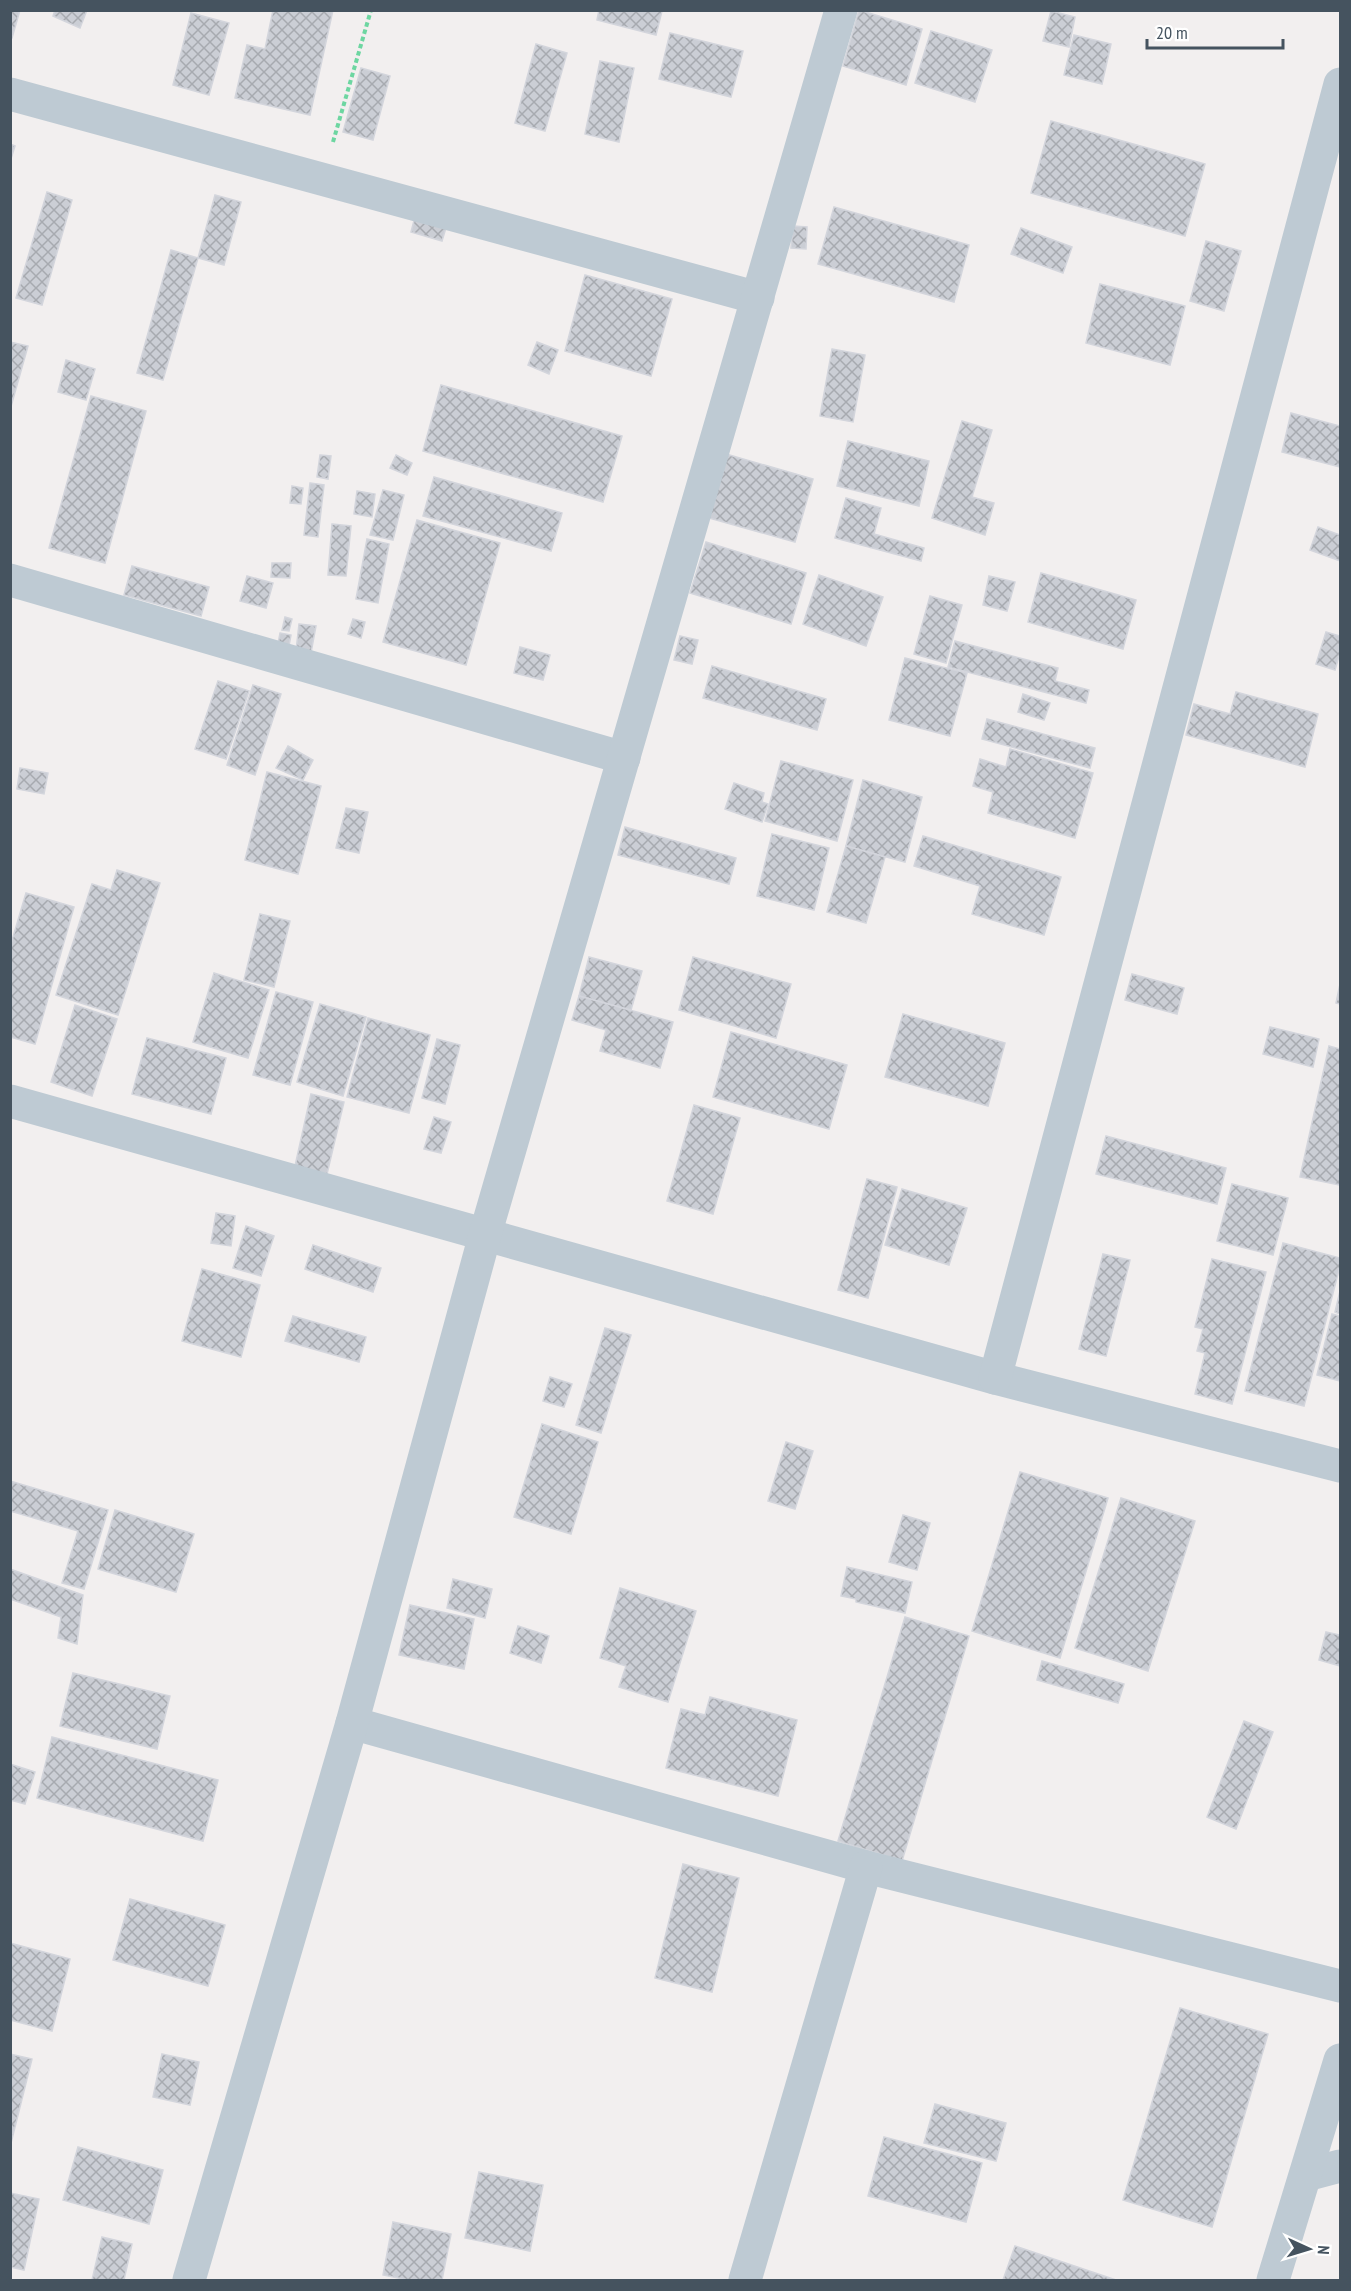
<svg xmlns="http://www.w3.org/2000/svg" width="1351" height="2291" font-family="'PT Sans Narrow',sans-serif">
<defs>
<pattern id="building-cross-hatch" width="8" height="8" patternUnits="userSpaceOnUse" patternTransform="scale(1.5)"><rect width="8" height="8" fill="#cbced5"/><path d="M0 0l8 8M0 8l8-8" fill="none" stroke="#a7aab0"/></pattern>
</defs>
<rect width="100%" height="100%" fill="#f2efef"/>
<g fill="url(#building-cross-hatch)" stroke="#d3d5dc" stroke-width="1.5">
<path d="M10 10H20L12 38H10Z"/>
<path d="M55 10H87L80 28 53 16Z"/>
<path d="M273 10H333L310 115 235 98 247 45 265 49Z"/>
<path d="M599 10H661L662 11 656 35 597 20Z"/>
<path d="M859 10 922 29 906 85 843 66Z"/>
<path d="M1051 11 1075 17 1069 47 1043 41Z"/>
<path d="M191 13 229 23 209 95 173 85Z"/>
<path d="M931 31 992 50 975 102 915 83Z"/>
<path d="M670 33 743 51 731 97 659 79Z"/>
<path d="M1074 35 1111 44 1102 84 1064 75Z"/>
<path d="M536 44 567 53 545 131 515 123Z"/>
<path d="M600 61 634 68 619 142 585 134Z"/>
<path d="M361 68 390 76 373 140 343 132Z"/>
<path d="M1051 121 1205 164 1185 236 1031 193Z"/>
<path d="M10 144 15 146 10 162Z"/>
<path d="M47 192 72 200 42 305 16 298Z"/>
<path d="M215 195 241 202 224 265 198 258Z"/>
<path d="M834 207 969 245 954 302 818 264Z"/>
<path d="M416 213 448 221 442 241 411 232Z"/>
<path d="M793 226 807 227 806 249 791 248Z"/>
<path d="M1021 228 1072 247 1063 273 1011 254Z"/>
<path d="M1206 241 1241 251 1224 311 1190 301Z"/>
<path d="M171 250 198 258 163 380 137 373Z"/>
<path d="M585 275 672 299 651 376 565 351Z"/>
<path d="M1100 284 1185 306 1170 365 1086 343Z"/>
<path d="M10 342 28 346 10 410Z"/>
<path d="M537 342 558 350 549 374 528 365Z"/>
<path d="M832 349 865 355 853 422 820 416Z"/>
<path d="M66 360 95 369 86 400 58 392Z"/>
<path d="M441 385 622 436 603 502 423 451Z"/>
<path d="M91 396 146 411 105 563 49 548Z"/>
<path d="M1291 413 1340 426V467L1282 452Z"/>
<path d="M962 421 992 430 972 497 994 503 985 535 932 518Z"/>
<path d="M848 441 929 461 919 506 837 486Z"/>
<path d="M726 454 813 479 795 542 709 518Z"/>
<path d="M320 455 331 456 328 479 317 477Z"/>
<path d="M396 455 412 463 407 475 390 468Z"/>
<path d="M434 477 562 513 551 551 423 516Z"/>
<path d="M310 483 324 485 318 537 304 535Z"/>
<path d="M292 486 303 488 301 504 290 503Z"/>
<path d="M383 490 404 495 393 540 370 535Z"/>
<path d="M357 491 375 494 372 517 354 514Z"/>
<path d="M846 498 881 508 874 534 924 548 921 561 835 538Z"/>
<path d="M417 520 500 543 466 665 383 642Z"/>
<path d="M332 524 351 526 346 576 328 575Z"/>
<path d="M1318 527 1340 535V561L1310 550Z"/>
<path d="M367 539 389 544 378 603 356 599Z"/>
<path d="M706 542 806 573 791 624 690 593Z"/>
<path d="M272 563H291L290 578 271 577Z"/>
<path d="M132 566 209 587 201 616 124 595Z"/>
<path d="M1041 573 1136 600 1123 649 1028 622Z"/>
<path d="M819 575 883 597 866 646 803 624Z"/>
<path d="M247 576 273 583 266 608 240 601Z"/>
<path d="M989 576 1015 582 1007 611 983 605Z"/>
<path d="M930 596 962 605 946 663 914 654Z"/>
<path d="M285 617 292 619 289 631 282 630Z"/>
<path d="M353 619 365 622 361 638 348 634Z"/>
<path d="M299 624 316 626 311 653 296 651Z"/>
<path d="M1326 632 1340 636V653L1335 670 1316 664Z"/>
<path d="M280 633 291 635 289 646 278 644Z"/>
<path d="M680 636 698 640 692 664 674 660Z"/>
<path d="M955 641 1058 668 1055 681 1089 690 1086 703 948 667Z"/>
<path d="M520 647 550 655 543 680 514 673Z"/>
<path d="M905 658 967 673 950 736 889 720Z"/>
<path d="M712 666 826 699 817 730 703 698Z"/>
<path d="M218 681 249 691 226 759 195 749Z"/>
<path d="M253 685 281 694 255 775 227 765Z"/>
<path d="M1236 692 1318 714 1305 767 1186 735 1194 704 1230 714Z"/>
<path d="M1023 694 1050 703 1044 720 1018 712Z"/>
<path d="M987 719 1095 748 1090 768 982 739Z"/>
<path d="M288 746 313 760 303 780 276 768Z"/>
<path d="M1010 749 1093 773 1075 838 988 813 993 792 973 786 980 759 1006 767Z"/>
<path d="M781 761 853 780 837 841 765 821Z"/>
<path d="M20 768 48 773 44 794 17 789Z"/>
<path d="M267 772 321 786 298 874 245 860Z"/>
<path d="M863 780 922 797 905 862 846 846Z"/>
<path d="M734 783 764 793 762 802 768 804 762 822 725 809Z"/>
<path d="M346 808 368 812 359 853 336 848Z"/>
<path d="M625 827 736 858 729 884 618 855Z"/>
<path d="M772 834 829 848 814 910 757 896Z"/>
<path d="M923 836 1061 877 1044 935 972 914 980 886 914 866Z"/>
<path d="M846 846 885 857 866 923 827 912Z"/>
<path d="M117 870 160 883 118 1015 56 995 92 884 111 890Z"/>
<path d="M26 893 74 907 35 1044 10 1037V947Z"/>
<path d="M260 914 290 921 274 987 244 980Z"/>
<path d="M589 957 642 971 631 1010 579 996Z"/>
<path d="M693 957 791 984 776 1038 679 1010Z"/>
<path d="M214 973 269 990 248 1058 193 1042Z"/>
<path d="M1132 974 1184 988 1177 1014 1125 1000Z"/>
<path d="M1340 984V1004L1336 1003Z"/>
<path d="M276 992 313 1002 290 1085 253 1075Z"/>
<path d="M579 996 673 1022 660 1068 600 1051 606 1030 572 1020Z"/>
<path d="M320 1004 366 1017 343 1096 297 1082Z"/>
<path d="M75 1005 117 1019 92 1096 51 1082Z"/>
<path d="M903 1014 1005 1043 988 1106 885 1077Z"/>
<path d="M368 1018 430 1035 409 1113 347 1097Z"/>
<path d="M1270 1027 1319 1039 1313 1067 1263 1054Z"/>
<path d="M731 1032 847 1065 829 1129 713 1097Z"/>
<path d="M147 1038 226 1058 211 1114 132 1094Z"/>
<path d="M437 1039 460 1045 445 1104 422 1098Z"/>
<path d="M1329 1046 1340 1049V1185L1300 1177Z"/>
<path d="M311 1094 344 1102 327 1174 295 1166Z"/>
<path d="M694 1105 740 1118 713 1214 667 1201Z"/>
<path d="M434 1117 451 1122 441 1153 424 1149Z"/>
<path d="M1106 1136 1226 1168 1217 1204 1096 1174Z"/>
<path d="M867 1179 897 1187 868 1298 838 1290Z"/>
<path d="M1232 1184 1288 1198 1273 1255 1217 1241Z"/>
<path d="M902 1189 967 1208 949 1265 885 1245Z"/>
<path d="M216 1213 235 1216 231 1246 211 1243Z"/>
<path d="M246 1226 274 1236 261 1276 233 1268Z"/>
<path d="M1283 1243 1340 1258V1266L1304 1406 1245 1391Z"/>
<path d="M313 1245 381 1268 373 1292 305 1269Z"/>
<path d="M1103 1254 1130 1260 1106 1356 1079 1349Z"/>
<path d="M1212 1259 1266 1272 1232 1404 1195 1394 1205 1353 1197 1351 1203 1329 1195 1327Z"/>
<path d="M202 1269 260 1285 241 1357 182 1341Z"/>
<path d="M1340 1291V1314L1335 1312Z"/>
<path d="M1332 1314 1340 1316V1381L1317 1375Z"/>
<path d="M293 1316 366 1337 359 1362 285 1341Z"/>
<path d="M605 1328 631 1335 601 1433 576 1425Z"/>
<path d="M550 1377 572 1384 564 1407 543 1401Z"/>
<path d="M542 1424 598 1442 571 1534 514 1517Z"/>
<path d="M786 1442 813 1451 795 1509 768 1501Z"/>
<path d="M1020 1472 1108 1498 1060 1658 972 1631Z"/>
<path d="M10 1481 108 1510 84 1589 62 1583 78 1531 10 1511Z"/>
<path d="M1121 1498 1195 1521 1148 1671 1075 1648Z"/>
<path d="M115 1510 194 1534 176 1592 98 1569Z"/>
<path d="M903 1515 930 1523 917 1570 889 1562Z"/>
<path d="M847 1567 912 1582 905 1613 856 1602V1599L841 1596Z"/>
<path d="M10 1569 83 1595 77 1644 58 1638 61 1617 10 1599Z"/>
<path d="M453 1579 492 1589 485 1618 447 1608Z"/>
<path d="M620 1588 696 1611 668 1702 619 1687 626 1666 600 1658Z"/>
<path d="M410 1605 474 1619 464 1669 399 1655Z"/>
<path d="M905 1617 969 1636 902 1861 838 1841Z"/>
<path d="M518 1626 549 1636 541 1663 510 1653Z"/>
<path d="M1326 1632 1340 1635V1666L1319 1660Z"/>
<path d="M1042 1661 1124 1684 1118 1703 1037 1680Z"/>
<path d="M73 1673 170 1696 157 1749 60 1726Z"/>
<path d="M710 1697 797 1720 778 1796 666 1768 681 1709 705 1715Z"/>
<path d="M1244 1721 1273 1732 1236 1829 1207 1817Z"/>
<path d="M52 1737 218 1780 203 1841 37 1798Z"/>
<path d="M10 1764 35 1772 25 1804 10 1800Z"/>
<path d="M683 1864 739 1878 712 1992 655 1978Z"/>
<path d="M130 1899 225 1925 208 1986 113 1960Z"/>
<path d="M10 1943 70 1959 52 2031 10 2020Z"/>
<path d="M1180 2008 1268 2034 1212 2227 1123 2200Z"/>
<path d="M10 2054 32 2059 10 2147Z"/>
<path d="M162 2054 199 2062 190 2105 153 2097Z"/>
<path d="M935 2104 1006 2123 996 2161 924 2143Z"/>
<path d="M884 2137 982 2163 966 2222 868 2196Z"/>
<path d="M78 2147 163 2170 149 2224 63 2200Z"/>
<path d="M479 2172 543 2185 530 2251 465 2238Z"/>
<path d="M10 2193 39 2199 24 2270 10 2267Z"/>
<path d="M393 2222 451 2234 442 2280H408L383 2275Z"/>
<path d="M102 2237 132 2244 124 2280H92Z"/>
<path d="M1015 2246 1116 2280H1003Z"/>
</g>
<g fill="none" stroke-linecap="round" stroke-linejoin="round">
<path stroke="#6dd6a1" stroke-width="4" stroke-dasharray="4.5 3" stroke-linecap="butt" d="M333 142 371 10"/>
<g stroke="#becad3" stroke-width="33">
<path d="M10 94 758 298"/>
<path d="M10 580 624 758"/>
<path d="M10 1101 995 1378 1340 1466"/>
<path d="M995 1378 1340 84"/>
<path d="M352 1723 866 1867 1340 1986"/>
<path d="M1306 2175 1340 2166"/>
<path d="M189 2280 352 1723 485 1235 841 10"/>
<path d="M745 2280 866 1867"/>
<path d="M1273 2280 1340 2060"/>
</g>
</g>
<rect width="1351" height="2291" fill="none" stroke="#45535f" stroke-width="24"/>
<g transform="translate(1309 2249) rotate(94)" stroke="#ffffff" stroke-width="4.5" paint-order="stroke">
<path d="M0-4.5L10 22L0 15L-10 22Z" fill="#45535f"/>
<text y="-9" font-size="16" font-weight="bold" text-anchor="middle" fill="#45535f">N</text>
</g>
<path d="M1147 39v9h136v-9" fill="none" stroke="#45535f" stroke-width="3"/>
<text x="1156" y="39" font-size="18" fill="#45535f" stroke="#ffffff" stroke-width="4.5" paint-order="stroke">20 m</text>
</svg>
